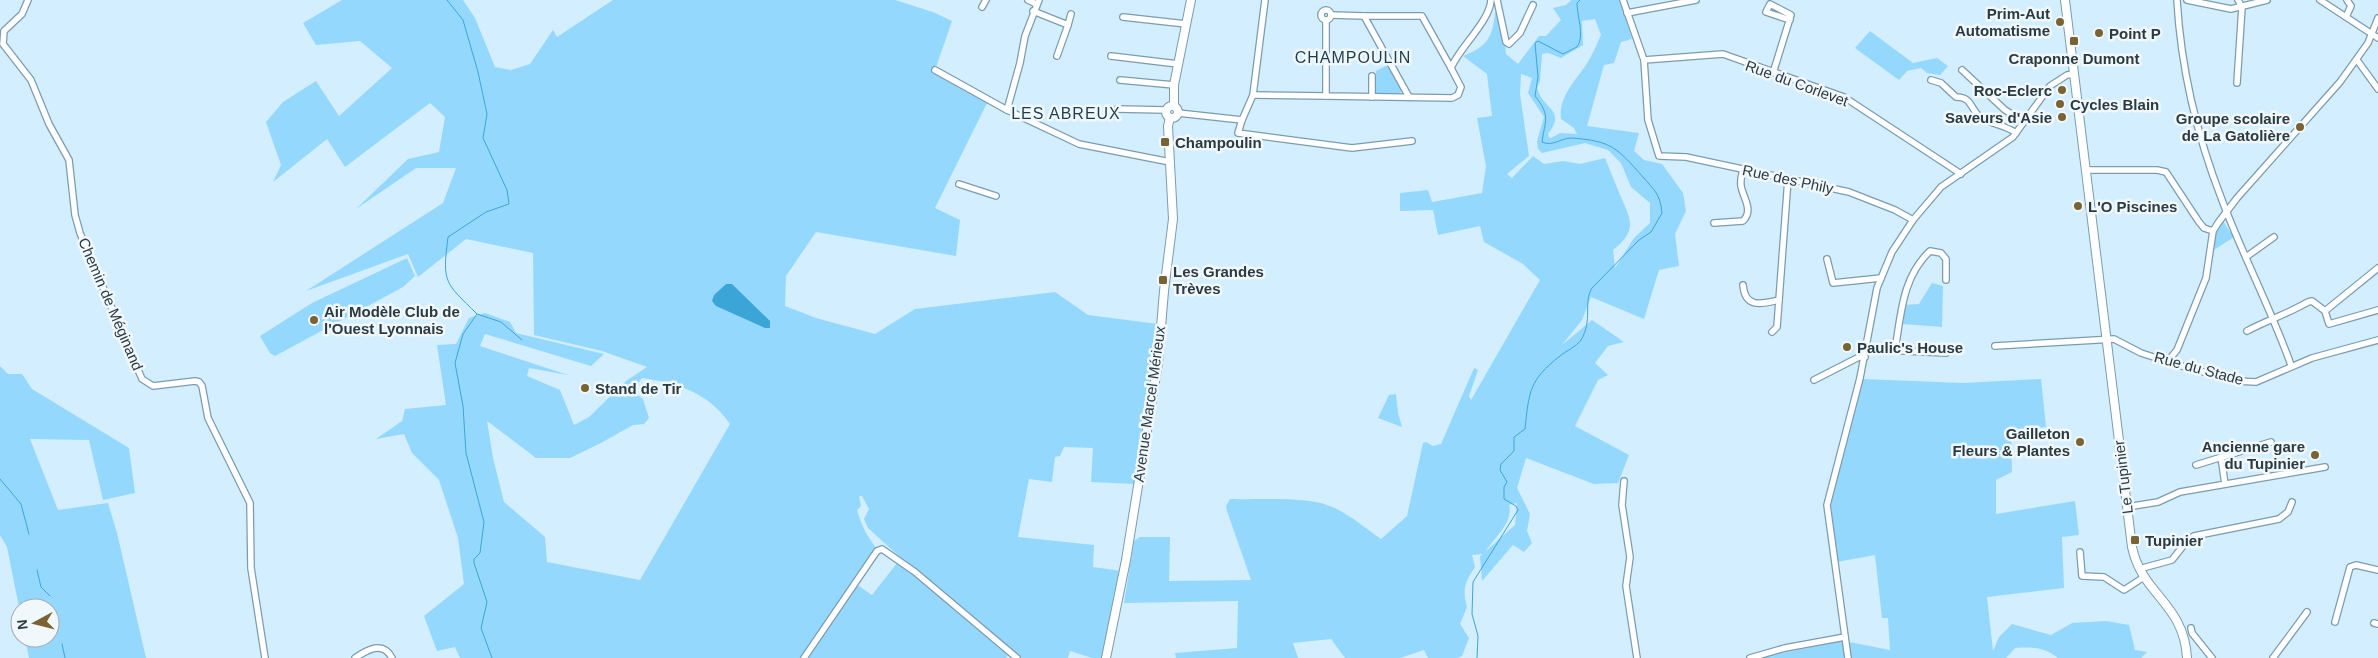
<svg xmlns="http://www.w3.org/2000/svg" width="2378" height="658" font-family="Helvetica,sans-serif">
<rect width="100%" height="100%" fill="#d2eeff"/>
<g fill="#95d8fe" fill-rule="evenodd">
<path d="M342 0H463L475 18 495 67 511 70 530 64 553 30 557 37 613 0H895L933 12 952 21 935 70 987 103 935 208 960 220 956 256 816 232 786 276 785 306 816 318 875 334 915 309 1055 292 1088 315 1158 324 1154 372 1134 484 1091 482 1093 448 1064 447 1060 456 1055 457 1052 482 1029 479 1018 537 1094 545 1093 567 1121 571 1102 658H1092L1070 651 1068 658H1022L1012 649 1006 658H460L455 647 437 651 424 616 464 584 458 538 439 480 412 453 404 434 376 439 402 421 405 409 446 405 437 345 456 344 469 318 485 313 510 322 516 333 604 354 591 366 485 334 480 346 568 375 529 368 527 376 560 390 574 425 589 417 626 381 647 367 602 351 534 335 533 253 466 239 418 277 408 254 306 291 443 203 456 168H416L356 209 408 159 439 152 445 117 430 103 345 167 327 139 273 182 281 165 266 122 283 102 316 81 339 116 392 68 360 41 316 45 303 23ZM642 378C678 383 709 393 730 424L640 580 547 562 545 537 504 502 493 458 487 421 536 458H570L601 443 633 425 644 424 649 418 643 399 632 391ZM859 496H862L869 509 864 519 868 528 901 558 872 595 853 582 877 549C867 536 861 525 857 510L861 506Z"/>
<path d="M1571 0H1620L1632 39 1621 42 1614 63 1604 65 1587 126 1639 133 1634 151 1644 160 1662 164 1683 193 1686 211 1675 234 1679 266 1659 270 1644 319 1591 297 1582 320 1562 345 1592 320 1624 342 1608 346 1595 363 1608 375 1598 380 1575 426 1629 455 1618 483 1594 484 1526 458 1517 488 1530 514 1527 531 1532 543 1524 552 1513 545 1482 581 1480 556 1483 554 1472 555 1475 567C1465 582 1462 589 1467 607L1460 624 1469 638 1462 656 1457 658H1428L1424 650 1400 658H1345L1331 639 1293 643 1298 658H1176L1175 653 1237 648 1238 601 1124 603 1134 541 1140 537H1170L1169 581 1251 580 1227 511 1226 506 1230 499C1260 500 1311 495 1337 509 1352 517 1367 529 1381 539L1407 516 1423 443 1426 442 1433 446 1441 444 1474 368 1478 370 1469 396 1471 400 1540 280 1523 264 1484 242 1480 226 1438 235 1433 210 1400 211V193L1428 190 1432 202 1482 193 1486 166 1477 118 1492 116 1487 74 1463 56C1487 47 1493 37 1495 12L1503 16 1506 54 1518 64 1539 36H1546L1561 20 1553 8 1566 5ZM1595 19 1601 35C1597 43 1594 52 1589 60 1578 79 1558 95 1561 119L1574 128 1577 134 1560 133 1551 138 1549 137 1548 134C1567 109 1543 110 1537 88L1540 81 1542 54 1548 53 1561 58 1583 45 1582 21ZM1521 74 1532 78 1528 93 1544 117 1537 141 1538 149 1542 153 1585 143 1608 150 1621 163 1631 187 1650 203V223L1634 238 1615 268 1613 250C1638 230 1631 220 1620 195 1615 183 1610 170 1605 158L1580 164 1563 161 1544 164 1533 156 1512 178 1507 174 1529 156 1520 94ZM1517 503 1515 525 1486 551C1494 538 1514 522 1509 505Z"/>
<path d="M1870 31 1913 63 1937 58 1948 66 1940 75 1927 73 1921 68 1907 71 1899 80 1855 48Z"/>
<path d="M1389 64 1402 90 1400 94H1374L1376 71Z"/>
<path d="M2223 221 2230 232 2236 236 2212 251 2215 235Z"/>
<path d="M407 258 415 276 403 287 275 356 270 353 260 336 312 303Z"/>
<path d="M1932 283 1943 286 1942 327 1903 324 1905 305 1919 304Z"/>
<path d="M0 366 8 374H22L32 389 129 448 135 493 103 500 89 440 30 439 58 510 108 503 117 533 146 658H29L25 638H50V608H20V612L7 547 0 535Z"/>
<path d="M1862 379 1963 383 2041 379 2046 427 2011 430 2012 472 1996 480V514L2075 501 2079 535 2062 537 2064 588 1987 597 1993 651 1999 637 2012 624 2051 635 2072 623 2106 621 2129 625 2135 650 2147 652 2141 658H2058C2044 647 2033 647 2015 648L2006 658H1851L1849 642 1890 650 1888 618H1882L1875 555 1837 562 1831 505Z"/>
<path d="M1396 394 1398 413 1402 427 1378 418 1389 395Z"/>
<path d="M1842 641 1845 658H1756Z"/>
</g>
<path fill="#3ca5d8" d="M726 284H732L770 321V328H765L716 306 712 301 714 295Z"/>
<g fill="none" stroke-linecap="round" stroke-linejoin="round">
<g stroke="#3ca5d8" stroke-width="1">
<path d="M447 0 463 20 478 72 487 114 483 138 507 190 509 204 486 212 448 237C442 284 445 282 477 314L463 334 455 363 463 406 466 453 484 522 480 553 474 559V563L487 602 481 628 492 658"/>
<path d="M477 314 501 322 522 340"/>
<path d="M0 479 21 504 29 534"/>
<path d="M37 570 41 587 50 596"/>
<path d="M62 644 65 658"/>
<path d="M1477 658 1478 636 1472 614 1473 582 1518 510 1516 506 1504 499V487L1507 482 1500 470 1501 464 1514 451V437L1525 429C1529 392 1529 380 1560 356 1566 351 1577 346 1581 340 1593 320 1583 303 1592 288L1639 240 1651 232 1662 213C1660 194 1655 191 1643 177 1617 148 1612 141 1572 138 1560 138 1553 147 1542 142 1545 120 1551 116 1535 96L1538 77 1535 43 1538 41 1563 54 1577 47C1585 36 1577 16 1577 3L1580 0"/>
</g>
<defs>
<g id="minor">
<path d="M28 0 22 14 4 31 3 44 31 80 49 124 69 160 75 215 80 233 142 379 153 386 195 381 199 382 202 386 208 418 250 503 251 568 265 658"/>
<path d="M1028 0 1036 4"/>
<path d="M1039 0 1025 36 1020 63 1007 110 1079 144 1170 162"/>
<path d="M1497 0 1506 42 1509 44 1520 33 1533 5"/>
<path d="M1623 0 1644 60 1648 120 1659 156 1686 157 1849 192 1895 210 1913 220"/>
<path d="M2177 0C2181 69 2197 136 2222 200 2243 256 2271 309 2291 365"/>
<path d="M2187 0 2231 9 2267 0"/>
<path d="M2320 0 2378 38"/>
<path d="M982 7 986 0"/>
<circle cx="1326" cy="15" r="5"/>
<path d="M1033 11 1068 25 1057 56"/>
<path d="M1627 13 1696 0"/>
<path d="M1331 15 1364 16 1409 97"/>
<path d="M1364 16H1422L1451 68"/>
<path d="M1123 17 1186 24"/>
<path d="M2346 17 2351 6 2347 0"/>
<path d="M1326 20V96L1452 98 1458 95 1461 87 1451 68C1459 48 1490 21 1491 0"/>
<path d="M1068 25 1071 14"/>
<path d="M1111 56 1178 64"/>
<path d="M1644 60 1723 54 1844 97 1961 174"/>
<path d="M2357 60 2378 89"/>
<path d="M935 70 1007 110"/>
<path d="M1962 70 2005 110 2024 122"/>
<path d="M1773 73 1791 15 1770 4 1766 12 1790 20"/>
<path d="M1120 80 1174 85"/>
<path d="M1931 80 1941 83 1956 97C1972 97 1970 108 1979 116 1991 125 2004 124 2016 133"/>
<path d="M2237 83 2242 7 2238 0"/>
<path d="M1253 95 1326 96"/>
<path d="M1372 97V76"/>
<path d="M1117 109 1166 110"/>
<path d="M1178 113 1242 120 1253 95 1265 0"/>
<path d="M1242 120 1238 133 1352 148 1412 141"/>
<path d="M2086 170H2157L2166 172 2199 222 2204 228 2213 231"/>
<path d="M959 184 996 196"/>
<path d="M1714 223 1743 221C1754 210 1743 198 1741 186 1740 180 1742 174 1743 169"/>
<path d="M2246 257 2274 237"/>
<path d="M1827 259 1833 283 1881 278"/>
<path d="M1743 285C1745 309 1762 304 1779 300"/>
<path d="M2325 311 2378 268"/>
<path d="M2247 331C2268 320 2287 314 2308 302L2312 301 2325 311 2329 324 2378 310"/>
<path d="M1772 332 1777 327 1788 179"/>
<path d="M1995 346 2114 339 2141 353 2185 367 2237 381 2256 382 2312 358 2378 340"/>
<path d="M1866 349 1946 353"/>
<path d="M1895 350C1901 315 1902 277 1930 251L1941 253 1946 259V280"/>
<path d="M2167 362 2177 350 2206 278 2213 231 2218 223 2237 198 2340 82 2368 43 2378 18"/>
<path d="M1814 380 1859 357H1865"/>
<path d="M2221 457 2225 484"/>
<path d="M2196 465 2271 442"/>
<path d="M1624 481 1622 505 1630 557 1626 586 1637 658"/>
<path d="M2127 507 2158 502 2180 492 2325 467"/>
<path d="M2080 552 2082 576 2104 577 2124 590 2144 577"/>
<path d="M2139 569 2172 560 2187 541 2194 536 2279 519 2288 512 2292 502"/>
<path d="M2335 622 2350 567 2356 565 2378 570"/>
<path d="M2374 623 2378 624"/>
<path d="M2191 628 2192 633 2212 658"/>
<path d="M355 658C367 650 383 640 392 658"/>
<path d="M804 658 877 551 882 549 915 572 1017 658"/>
<path d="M1750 658 1785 648 1845 637"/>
<path d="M1848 658 1827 505 1860 378 1877 288 1892 252 1913 220 1941 187 2013 137 2050 86 2067 75 2074 74"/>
<path d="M2273 658 2307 612"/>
</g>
<g id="major">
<path d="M2065 0 2132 547C2142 595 2184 603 2187 658"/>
<circle cx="1172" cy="112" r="6"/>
<path d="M1174 106V85L1191 0"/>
<path d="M1106 658 1126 560 1158 363 1164 291 1173 219 1168 126 1170 118"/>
</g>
</defs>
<use href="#minor" stroke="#7b9caf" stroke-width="8"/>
<use href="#major" stroke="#7b9caf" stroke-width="10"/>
<use href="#minor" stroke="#fff" stroke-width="5.5"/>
<use href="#major" stroke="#fff" stroke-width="8"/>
</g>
<g fill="#7a6333" stroke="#f1f8fc" stroke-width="2">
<circle cx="2060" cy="22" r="5"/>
<circle cx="2099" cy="33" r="5"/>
<rect x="2069" y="36" width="10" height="10" rx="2.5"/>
<circle cx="2062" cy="90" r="5"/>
<circle cx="2060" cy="104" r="5"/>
<circle cx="2062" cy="117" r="5"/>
<circle cx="2300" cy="127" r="5"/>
<rect x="1160" y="137" width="10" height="10" rx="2.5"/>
<circle cx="2078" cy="206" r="5"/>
<rect x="1158" y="275" width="10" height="10" rx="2.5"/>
<circle cx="314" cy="320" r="5"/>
<circle cx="1847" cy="347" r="5"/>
<circle cx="585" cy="388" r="5"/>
<circle cx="2080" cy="442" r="5"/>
<circle cx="2315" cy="455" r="5"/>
<rect x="2130" y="535" width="10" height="10" rx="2.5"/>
</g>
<g text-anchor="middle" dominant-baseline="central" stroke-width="5" stroke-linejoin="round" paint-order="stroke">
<g font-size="15" font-weight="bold" fill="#2c3a42" stroke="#f1f8fc" text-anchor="start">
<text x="2050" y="13" text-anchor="end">Prim-Aut<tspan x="2050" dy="17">Automatisme</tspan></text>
<text x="2109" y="33">Point P</text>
<text x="2074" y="58" text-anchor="middle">Craponne Dumont</text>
<text x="2052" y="90" text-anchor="end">Roc-Eclerc</text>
<text x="2070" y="104">Cycles Blain</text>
<text x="2052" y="117" text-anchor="end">Saveurs d'Asie</text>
<text x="2290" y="118" text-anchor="end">Groupe scolaire<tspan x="2290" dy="17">de La Gatolière</tspan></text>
<text x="1175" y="142">Champoulin</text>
<text x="2088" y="206">L'O Piscines</text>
<text x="1173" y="271">Les Grandes<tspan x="1173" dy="17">Trèves</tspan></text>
<text x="324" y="311">Air Modèle Club de<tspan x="324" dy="17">l'Ouest Lyonnais</tspan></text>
<text x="1857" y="347">Paulic's House</text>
<text x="595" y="388">Stand de Tir</text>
<text x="2070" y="433" text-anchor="end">Gailleton<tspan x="2070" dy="17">Fleurs &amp; Plantes</tspan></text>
<text x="2305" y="446" text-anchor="end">Ancienne gare<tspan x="2305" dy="17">du Tupinier</tspan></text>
<text x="2145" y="540">Tupinier</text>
</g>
<g font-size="15" fill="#2c3a42" stroke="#f1f8fc">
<text transform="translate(1797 83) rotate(20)">Rue du Corlevet</text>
<text transform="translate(1788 179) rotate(12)">Rue des Phily</text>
<text transform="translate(111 304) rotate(67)">Chemin de Méginand</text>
<text transform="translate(2199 368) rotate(15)">Rue du Stade</text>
<text transform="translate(1149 404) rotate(-82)">Avenue Marcel Mérieux</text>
<text transform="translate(2123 477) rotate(-97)">Le Tupinier</text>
</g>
<g font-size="16" letter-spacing="1" fill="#1e3d4d" stroke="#f1f8fc">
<text x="1353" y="57">CHAMPOULIN</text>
<text x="1066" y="113">LES ABREUX</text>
</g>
</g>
<g transform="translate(35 623) rotate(263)"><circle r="24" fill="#f1f8fc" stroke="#a2acb2"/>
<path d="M0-4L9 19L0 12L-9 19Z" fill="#7a6333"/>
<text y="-8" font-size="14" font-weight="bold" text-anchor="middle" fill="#2c3a42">N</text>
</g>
</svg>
